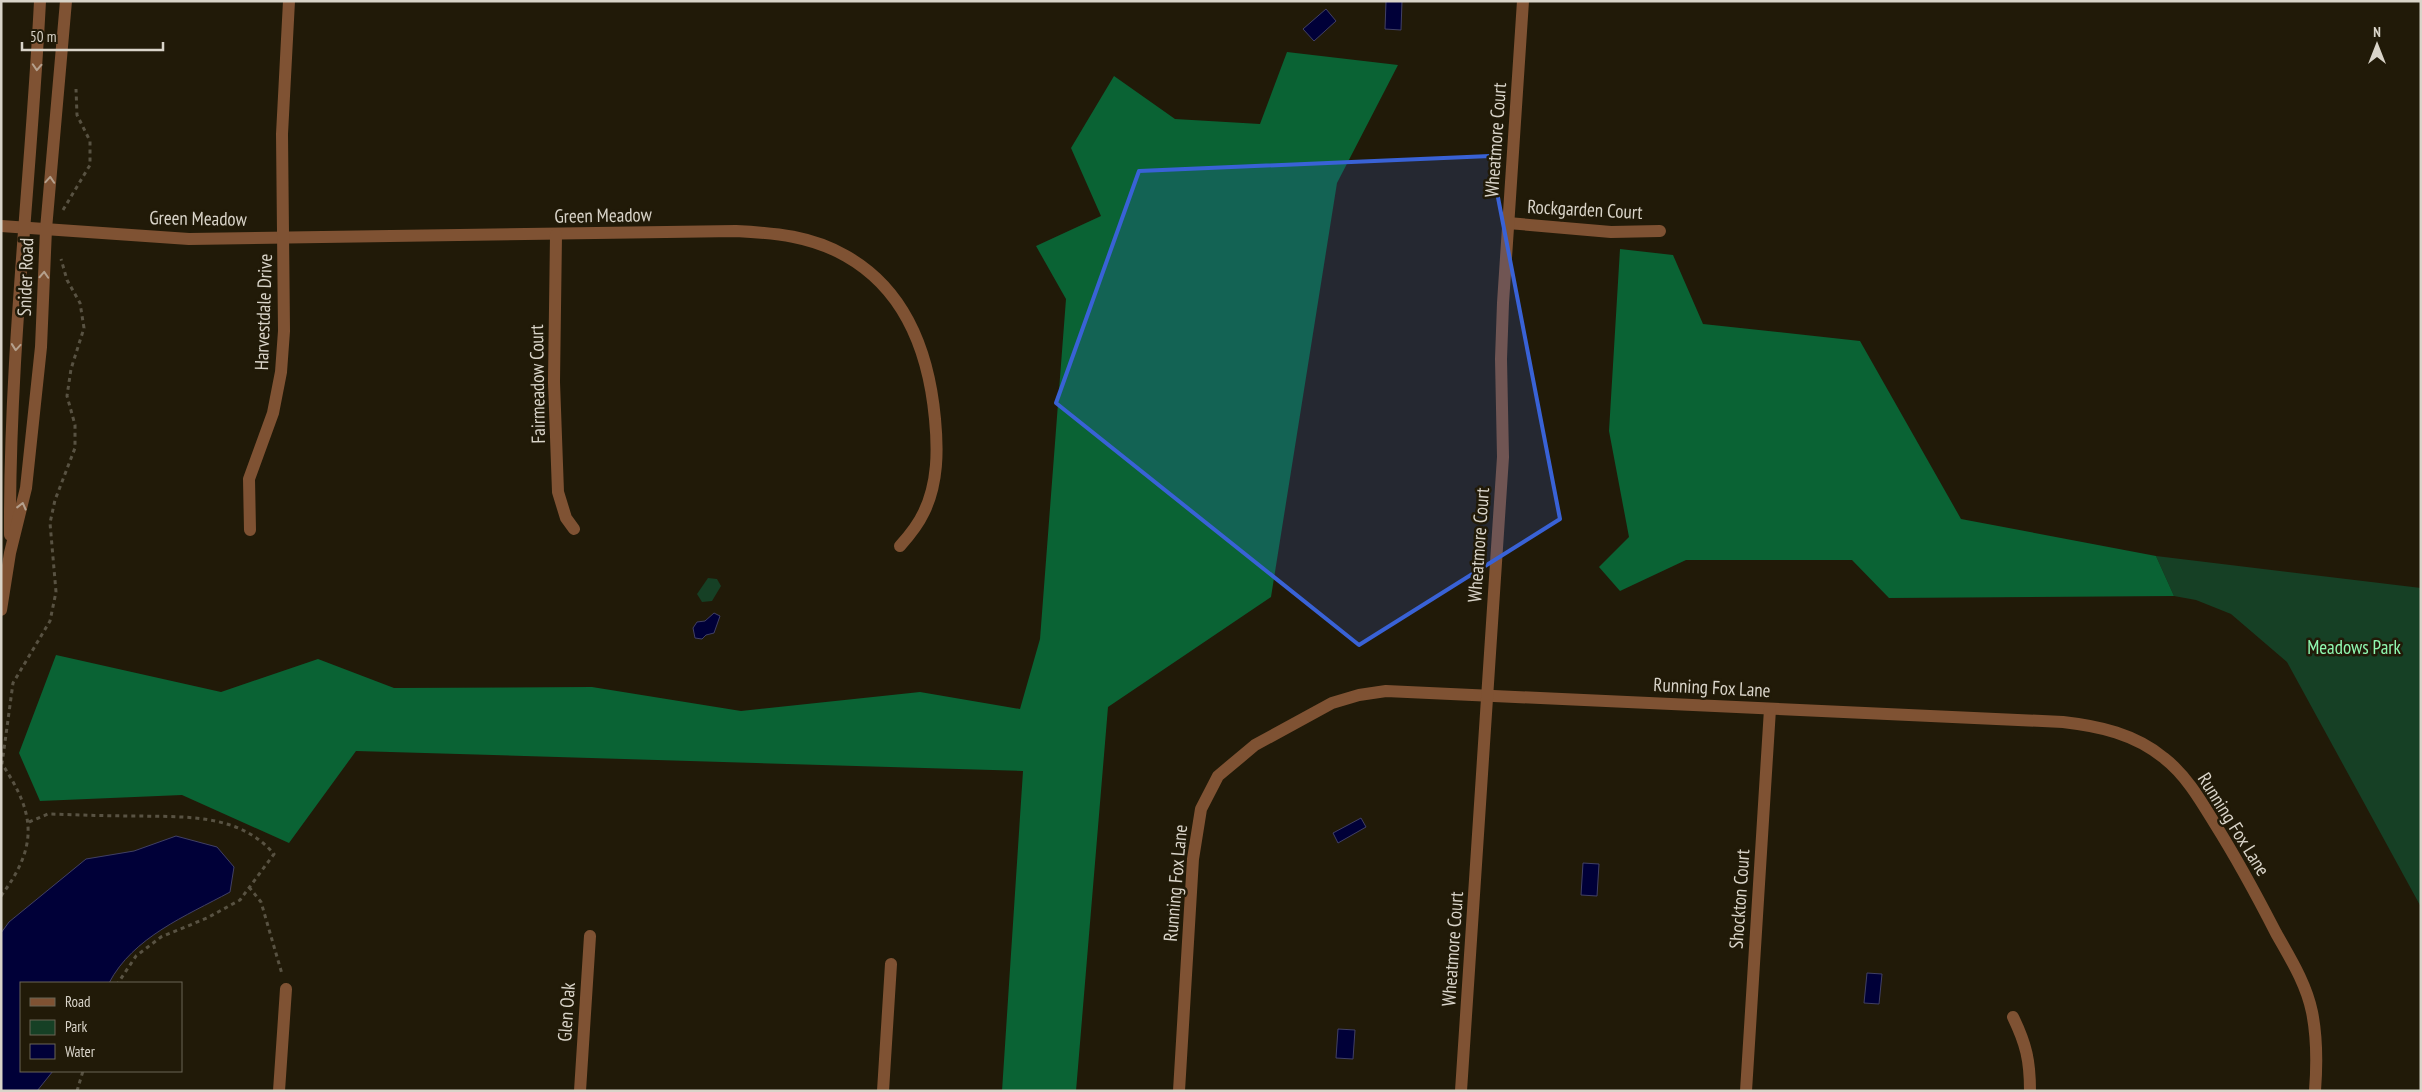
<svg xmlns="http://www.w3.org/2000/svg" width="2422" height="1092" font-family="'PT Sans Narrow',sans-serif">
<rect width="100%" height="100%" fill="#211a08"/>
<g fill="#164025">
<path d="M2156 556 2421 588V907L2287 662 2231 614 2196 600 2174 596Z"/>
<path d="M708 578 717 579 721 586 712 601 702 602 697 594Z"/>
</g>
<g fill="#0a6334">
<path d="M1287 52 1398 65 1337 183 1271 597 1108 707 1076 1091H1002L1023 771 356 751 289 843 182 795 40 801 19 753 56 655 221 692 318 659 394 688 592 687 741 711 920 692 1020 709 1040 639 1066 299 1036 246 1101 216 1071 148 1114 76 1175 119 1260 124Z"/>
<path d="M1620 249 1673 255 1703 324 1860 341 1961 519 2156 556 2174 596 1889 598 1852 560H1686L1620 591 1599 567 1629 537 1609 431Z"/>
</g>
<g fill="#000038" stroke="#414064">
<path d="M1386 1H1402L1401 30 1385 29Z"/>
<path d="M1326 9 1336 21 1314 41 1303 29Z"/>
<path d="M714 613 720 616 714 633 706 635 702 639 695 638 693 628 697 622 705 621Z"/>
<path d="M1361 818 1366 827 1338 843 1333 833Z"/>
<path d="M176 836 217 847 234 867 230 892C186 916 133 937 109 983H21V1071H53L37 1091H1V933L9 922 86 859 134 851Z"/>
<path d="M1583 863 1599 864 1597 896 1581 895Z"/>
<path d="M1867 973 1882 974 1879 1004 1864 1003Z"/>
<path d="M1338 1029 1355 1030 1353 1059 1336 1058Z"/>
</g>
<g fill="none" stroke-linecap="round" stroke-linejoin="round">
<g stroke="#585242" stroke-width="3" stroke-dasharray="4 4" stroke-linecap="butt">
<path d="M63 210 90 165V141L77 115 76 89"/>
<path d="M29 822 48 814C79 815 109 816 140 816 187 817 240 814 274 854L240 900 207 918 161 937 136 956 118 983"/>
<path d="M249 887 261 902 282 974"/>
<path d="M1 896C38 846 36 815 2 764L13 683 50 621 56 592 50 523 55 500 75 448V425L67 396 71 369 84 328 80 303 67 280 61 259"/>
<path d="M77 1091 83 1071"/>
</g>
<g stroke="#7f5233" stroke-width="12">
<path d="M1508 223 1611 232 1660 231"/>
<path d="M1 226 189 239 736 231C776 233 811 236 846 256 906 290 929 354 935 419 938 450 938 483 924 512 918 525 909 536 900 546"/>
<path d="M556 235 554 382 558 492 566 518 574 529"/>
<path d="M250 530 249 479 273 413 281 372 284 331 282 134 289 1"/>
<path d="M2013 1017C2026 1044 2030 1060 2030 1091"/>
<path d="M279 1091 286 989"/>
<path d="M580 1091 590 936"/>
<path d="M883 1091 891 964"/>
<path d="M1179 1091 1193 859 1201 809 1218 776 1255 745 1332 703 1359 695 1386 691 2063 722C2099 726 2135 734 2164 758 2186 775 2201 801 2215 824 2237 859 2257 896 2276 933 2290 958 2306 983 2312 1012 2317 1037 2317 1065 2315 1091"/>
<path d="M1461 1091 1503 457 1501 359 1503 303 1523 1"/>
<path d="M1746 1091 1770 709"/>
</g>
<g stroke="#7f5233" stroke-width="12">
<path d="M10 535C9 357 31 179 40 1"/>
<path d="M1 610 10 553 26 488 41 347 46 229 66 1"/>
</g>
</g>
<defs><path id="oneway-chevron" d="M-2-3.5L2.5 0L-2 3.5" fill="none" stroke-width="1.6" stroke-linecap="round" stroke-linejoin="round" transform="scale(1.25)"/></defs>
<g stroke="#b5a08d">
<use href="#oneway-chevron" transform="translate(37 67) rotate(93)"/>
<use href="#oneway-chevron" transform="translate(50 180) rotate(-86)"/>
<use href="#oneway-chevron" transform="translate(44 275) rotate(-87)"/>
<use href="#oneway-chevron" transform="translate(16 347) rotate(95)"/>
<use href="#oneway-chevron" transform="translate(22 506) rotate(-76)"/>
</g>
<path fill="#3962d6" fill-opacity="0.2" stroke="#3962d6" stroke-width="4" stroke-linejoin="round" d="M1490 156 1560 519 1359 645 1056 403 1139 171Z"/>
<g text-anchor="middle" dominant-baseline="central" stroke-width="5" stroke-linejoin="round" paint-order="stroke">
<g font-size="19" fill="#d9d4c9" stroke="#211a08">
<text transform="translate(1495 140) rotate(-86)">Wheatmore Court</text>
<text transform="translate(1585 209) rotate(3)">Rockgarden Court</text>
<text transform="translate(603 215) rotate(-1)">Green Meadow</text>
<text transform="translate(198 218) rotate(1)">Green Meadow</text>
<text transform="translate(25 277) rotate(-88)">Snider Road</text>
<text transform="translate(263 312) rotate(-88)">Harvestdale Drive</text>
<text transform="translate(537 384) rotate(-91)">Fairmeadow Court</text>
<text transform="translate(1478 545) rotate(-86)">Wheatmore Court</text>
<text transform="translate(1712 687) rotate(3)">Running Fox Lane</text>
<text transform="translate(2234 824) rotate(58)">Running Fox Lane</text>
<text transform="translate(1175 883) rotate(-85)">Running Fox Lane</text>
<text transform="translate(1739 899) rotate(-86)">Shockton Court</text>
<text transform="translate(1452 949) rotate(-86)">Wheatmore Court</text>
<text transform="translate(566 1012) rotate(-86)">Glen Oak</text>
</g>
<g font-size="19" fill="#90f8b1" stroke="#211a08">
<text x="2354" y="647">Meadows Park</text>
</g>
</g>
<rect width="2422" height="1092" fill="none" stroke="#d9d4c9" stroke-width="5"/>
<rect x="20" y="982" width="162" height="90" fill="#211a08" stroke="#6b6455"/>
<rect x="30" y="998" width="25" height="8" fill="#7f5233" stroke="#6b6455"/>
<text x="65" y="1007" font-size="15" fill="#d9d4c9">Road</text>
<rect x="30" y="1020" width="25" height="15" fill="#164025" stroke="#6b6455"/>
<text x="65" y="1032" font-size="15" fill="#d9d4c9">Park</text>
<rect x="30" y="1044" width="25" height="15" fill="#000038" stroke="#6b6455"/>
<text x="65" y="1057" font-size="15" fill="#d9d4c9">Water</text>
<g transform="translate(2377 45)" stroke="#211a08" stroke-width="4" paint-order="stroke">
<path d="M0-4L9 19L0 12L-9 19Z" fill="#d9d4c9"/>
<text y="-8" font-size="14" font-weight="bold" text-anchor="middle" fill="#d9d4c9">N</text>
</g>
<path d="M22 42v8h141v-8" fill="none" stroke="#d9d4c9" stroke-width="2.5"/>
<text x="30" y="42" font-size="15" fill="#d9d4c9" stroke="#211a08" stroke-width="4" paint-order="stroke">50 m</text>
</svg>
